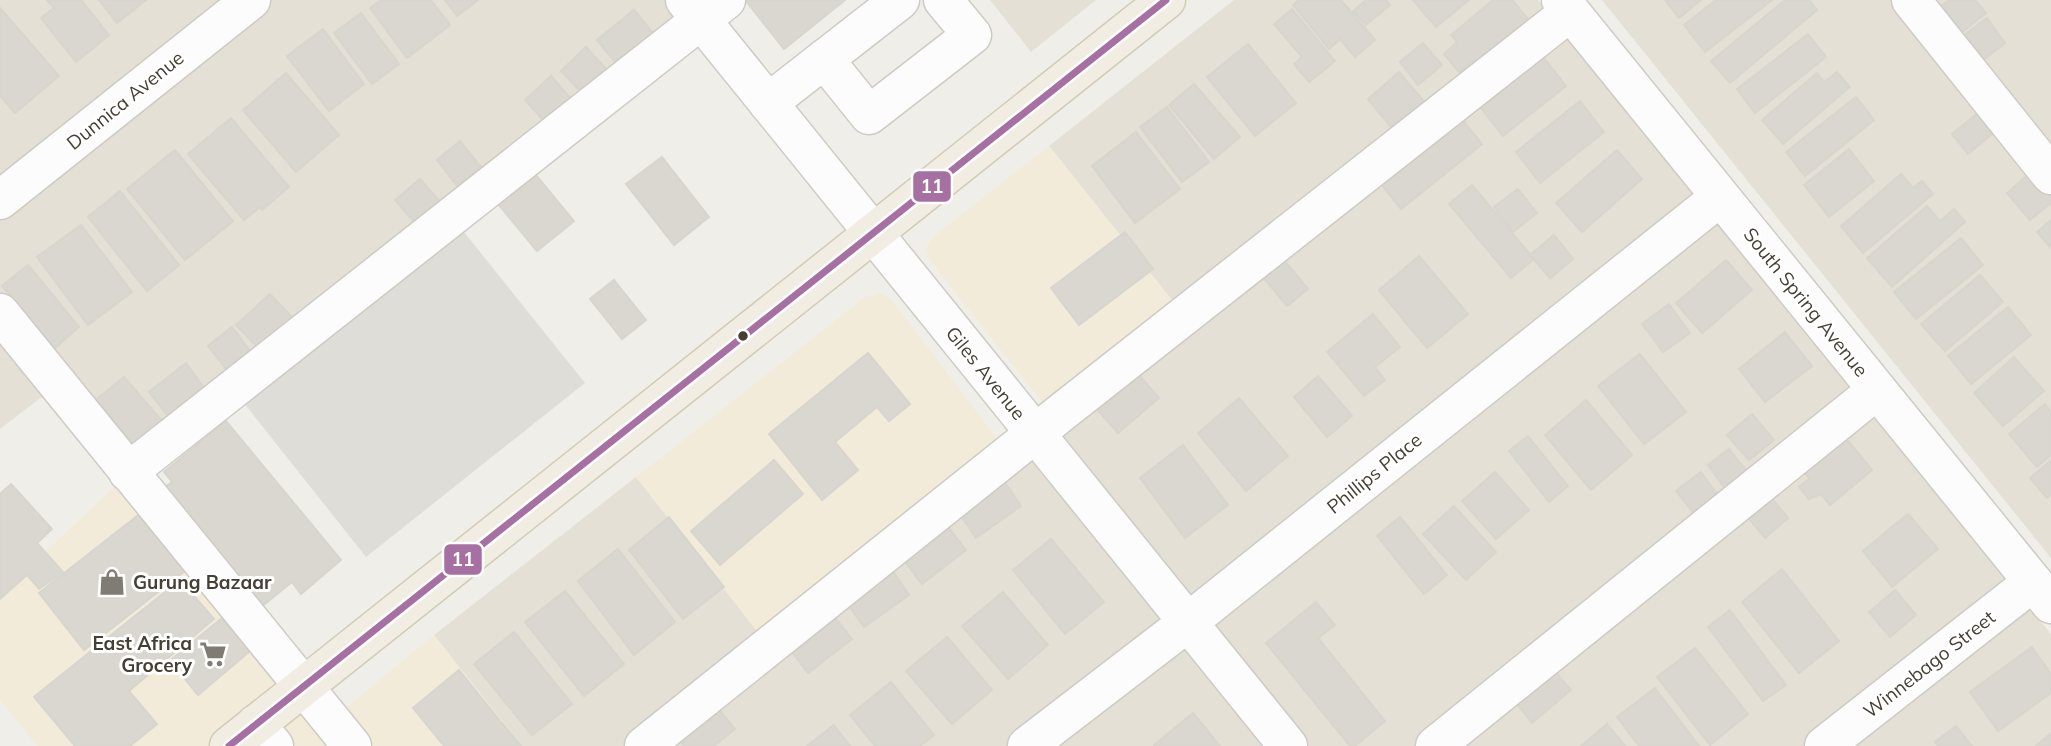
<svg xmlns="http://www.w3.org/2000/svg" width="2051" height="746" font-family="Mulish,sans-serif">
<rect width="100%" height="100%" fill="#f0eee8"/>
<g fill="#e4e0d5">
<path d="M0 0H704L131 453 69 376 0 429Z"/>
<path d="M990 0H1096L1031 52Z"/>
<path d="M1234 0H1538L2051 634V746H519L434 635 636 477 761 636 1190 323 1049 146Z"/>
<path d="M1602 0H2051V558Z"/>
</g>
<g fill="#f3ebda">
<path d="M1049 146 1176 305 1047 408 930 261 926 248 934 236Z"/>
<path d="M880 293 891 299 1002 445 761 636 636 477 865 297Z"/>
<path d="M123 479 338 746H37L0 700V594Z"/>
<path d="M434 635 522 746H370L342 711Z"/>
</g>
<path fill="#dfddd8" d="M460 227 585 383 366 557 240 398Z"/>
<g fill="#d9d7d0" stroke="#d8d5ce" stroke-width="2">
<path d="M47 0H81L109 35 76 62 41 18 54 8Z"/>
<path d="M99 0H146L117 23Z"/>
<path d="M381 0H431L450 25 407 58 370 8Z"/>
<path d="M445 0H478L457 16Z"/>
<path d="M748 0H845L784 49 746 1Z"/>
<path d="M1299 0H1341L1375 40 1355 57 1340 39 1329 49 1293 5Z"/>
<path d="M1366 0H1386L1390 5 1366 25 1353 11Z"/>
<path d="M1413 0H1469L1436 27Z"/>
<path d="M1493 0H1512L1532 24 1479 69 1473 61 1459 72 1444 54 1457 42 1451 35Z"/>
<path d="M1665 0H1701L1679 18Z"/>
<path d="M1716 0H1772L1705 52 1684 25Z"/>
<path d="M1785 0H1809L1817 10 1730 83 1711 61Z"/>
<path d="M1949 0H1975L1986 13 1962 32 1941 6Z"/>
<path d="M0 8 59 76 15 113 0 96Z"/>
<path d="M1292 9 1335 61 1309 82 1294 64 1302 57 1274 24Z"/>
<path d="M634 10 653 33 616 63 597 40Z"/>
<path d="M361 13 399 64 372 84 334 33Z"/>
<path d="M1987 18 2005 43 1982 61 1963 36Z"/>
<path d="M323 29 364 84 329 111 287 56Z"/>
<path d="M1808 34 1826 57 1755 113 1737 89Z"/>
<path d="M1423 43 1442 65 1418 85 1400 62Z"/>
<path d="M1248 44 1296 103 1255 136 1207 77Z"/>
<path d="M586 47 609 72 584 95 561 71Z"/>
<path d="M1541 54 1566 86 1503 136 1478 104Z"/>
<path d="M1399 72 1427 105 1395 132 1368 99Z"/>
<path d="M1837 72 1850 87 1783 144 1762 120 1817 73 1824 82Z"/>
<path d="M286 73 339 135 296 172 243 110Z"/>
<path d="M551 76 573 101 547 124 525 100Z"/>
<path d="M1194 84 1240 137 1214 159 1169 105Z"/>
<path d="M1856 97 1874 120 1805 176 1786 152Z"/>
<path d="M1580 101 1604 132 1540 183 1516 152Z"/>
<path d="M1167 107 1209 162 1182 182 1140 127Z"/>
<path d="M1978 113 1993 133 1968 154 1952 134Z"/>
<path d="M1460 117 1482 144 1401 209 1380 183Z"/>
<path d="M231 118 289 187 262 210 260 207 244 220 188 154Z"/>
<path d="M1136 132 1180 189 1135 223 1092 166Z"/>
<path d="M460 141 481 167 457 186 437 160Z"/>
<path d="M1849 149 1874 181 1829 217 1804 185Z"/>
<path d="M175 150 233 221 185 260 127 189Z"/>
<path d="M1617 150 1642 179 1582 232 1556 203Z"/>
<path d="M662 157 709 217 674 245 626 184Z"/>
<path d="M2030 173 2051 197V203L2030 220 2007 193Z"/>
<path d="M535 174 574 221 537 251 498 204Z"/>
<path d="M1901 174 1913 188 1922 181 1933 194 1863 253 1841 226Z"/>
<path d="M420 179 440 202 415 223 395 200Z"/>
<path d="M1472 185 1534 259 1511 278 1449 204Z"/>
<path d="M1518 189 1537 213 1513 232 1494 207Z"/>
<path d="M120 191 179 265 147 291 88 217Z"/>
<path d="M1927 206 1940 221 1954 209 1965 222 1892 287 1867 258Z"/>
<path d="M2051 220V248L2037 232Z"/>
<path d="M81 225 132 292 88 325 37 257Z"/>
<path d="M1125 232 1153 269 1079 325 1051 288Z"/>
<path d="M1554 235 1573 259 1550 278 1530 255Z"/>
<path d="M1961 238 1983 265 1916 319 1894 292Z"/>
<path d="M1419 256 1468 314 1427 348 1379 290Z"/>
<path d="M1284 260 1308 289 1287 306 1263 277Z"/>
<path d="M1726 260 1752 290 1702 333 1676 303Z"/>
<path d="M28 265 79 327 54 349 2 286Z"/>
<path d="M1980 275 2003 302 1945 351 1921 324Z"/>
<path d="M614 280 646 320 622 339 590 299Z"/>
<path d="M270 294 292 317 258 348 236 325Z"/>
<path d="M1669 304 1690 333 1663 352 1642 324Z"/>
<path d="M2008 307 2031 335 1971 384 1948 356Z"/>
<path d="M1373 314 1400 347 1375 367 1385 380 1364 396 1327 352Z"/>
<path d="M232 327 254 356 230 374 208 346Z"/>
<path d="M1785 332 1812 366 1765 402 1739 369Z"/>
<path d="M868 353 910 404 889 421 877 407 835 442 858 470 822 500 769 434Z"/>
<path d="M1640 354 1686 412 1644 444 1598 386Z"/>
<path d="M2014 357 2044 391 2003 426 1974 393Z"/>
<path d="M186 363 207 392 171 420 149 392Z"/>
<path d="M1137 373 1159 398 1118 433 1096 408Z"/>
<path d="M1318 376 1352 416 1327 437 1294 397Z"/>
<path d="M124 377 162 421 134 445 96 400Z"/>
<path d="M1239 398 1288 456 1246 491 1198 433Z"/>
<path d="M1586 400 1632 455 1591 490 1545 435Z"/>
<path d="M2045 404 2051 412V455L2037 467 2009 434Z"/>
<path d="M1752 414 1774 440 1749 460 1727 435Z"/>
<path d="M226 421 341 560 301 594 292 582 261 607 164 488 172 482 164 472Z"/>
<path d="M1528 436 1568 486 1549 502 1509 451Z"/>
<path d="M1845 437 1872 470 1830 505 1821 494 1809 499 1799 487 1810 478 1803 471Z"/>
<path d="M1183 445 1228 505 1185 538 1140 478Z"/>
<path d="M1729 449 1749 474 1727 491 1708 465Z"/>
<path d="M774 460 803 494 720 565 691 531Z"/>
<path d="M2051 460V494L2047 498 2030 478Z"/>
<path d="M1495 472 1529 510 1496 539 1462 501Z"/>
<path d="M1701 472 1719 497 1696 516 1676 491Z"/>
<path d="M1003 480 1021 506 976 538 958 512Z"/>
<path d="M11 484 52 529 37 543 63 572 39 589 27 575 0 599V494Z"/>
<path d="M1769 495 1788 518 1765 538 1746 515Z"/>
<path d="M1454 506 1496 552 1466 580 1423 534Z"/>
<path d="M141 513 186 570 84 650 39 593Z"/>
<path d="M1908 514 1938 549 1892 587 1863 551Z"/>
<path d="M669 517 724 587 683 619 629 550Z"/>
<path d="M1400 517 1447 575 1424 594 1377 536Z"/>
<path d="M946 524 966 550 922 584 902 558Z"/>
<path d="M1051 539 1104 602 1065 634 1013 570Z"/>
<path d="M618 549 675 622 634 655 578 581Z"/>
<path d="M890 567 909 595 864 627 845 600Z"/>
<path d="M1782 569 1839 641 1799 673 1742 602Z"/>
<path d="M180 580 214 619 129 691 157 724 130 746H75L34 697Z"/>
<path d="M1895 590 1916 615 1890 637 1869 612Z"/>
<path d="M565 591 624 664 584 696 525 622Z"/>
<path d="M1003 592 1048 645 1008 679 962 626Z"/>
<path d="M1316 602 1335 625 1318 638 1385 721 1355 746H1350L1266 643Z"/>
<path d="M1730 610 1786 685 1763 701 1708 627Z"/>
<path d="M228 613 256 646 198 695 170 661Z"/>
<path d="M832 614 852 639 808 673 788 647Z"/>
<path d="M514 632 572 704 532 735 474 664Z"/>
<path d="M947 637 992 690 952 724 906 671Z"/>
<path d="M2032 647 2051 674V693L1998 731 1970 692Z"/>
<path d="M1695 648 1748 714 1710 745 1657 677Z"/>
<path d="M1550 666 1571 690 1532 723 1512 698Z"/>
<path d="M459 670 492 711 521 746H444L413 708Z"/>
<path d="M891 682 934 735 920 746H875L850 715Z"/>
<path d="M1655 688 1699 746H1639L1617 717Z"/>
<path d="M716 706 735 729 714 746H684L677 737Z"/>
<path d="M1193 713 1220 746H1154V745Z"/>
<path d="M1607 724 1625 746H1581Z"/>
<path d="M834 725 850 746H807Z"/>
<path d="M1956 726 1972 746H1938L1935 742Z"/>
<path d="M2051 733V746H2036Z"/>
</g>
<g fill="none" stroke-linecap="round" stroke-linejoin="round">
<defs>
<g id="minor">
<path d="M685 0 1288 746"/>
<path d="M1561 0 2051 604"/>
<path d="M1911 0 2051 175"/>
<path d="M824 59 869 115 972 35 943 0"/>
<path d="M768 103 900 0"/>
<path d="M0 200 251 0"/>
<path d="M0 313 352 746"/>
<path d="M128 472 726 0"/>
<path d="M256 724 274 746"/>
<path d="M644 746 1062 412 1570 12"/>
<path d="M1027 746 1187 623 1720 197"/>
<path d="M1435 746 1877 390"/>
<path d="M1824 746 2033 582"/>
</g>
<path id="major" d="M229 746 1166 0"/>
</defs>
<use href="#minor" stroke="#cecbc5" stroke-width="41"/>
<use href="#major" stroke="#d2cbb5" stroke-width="41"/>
<use href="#minor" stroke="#fdfcfc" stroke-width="38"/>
<use href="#major" stroke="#f1ede2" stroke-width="38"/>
<defs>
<path id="bus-1" d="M229 746 1166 0"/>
</defs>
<use href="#bus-1" stroke="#fff" stroke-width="12"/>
<use href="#bus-1" stroke="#a670a3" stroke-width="7"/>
</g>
<defs>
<symbol id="shop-bare" viewBox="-9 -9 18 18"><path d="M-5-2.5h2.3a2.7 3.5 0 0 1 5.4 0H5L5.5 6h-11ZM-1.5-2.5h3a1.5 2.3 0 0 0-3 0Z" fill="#817c73" stroke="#fff" stroke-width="2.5" paint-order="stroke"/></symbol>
<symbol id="supermarket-bare" viewBox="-9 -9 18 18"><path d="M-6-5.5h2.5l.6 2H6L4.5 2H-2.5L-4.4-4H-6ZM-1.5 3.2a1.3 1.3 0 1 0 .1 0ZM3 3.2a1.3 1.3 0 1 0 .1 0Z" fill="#817c73" stroke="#fff" stroke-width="2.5" paint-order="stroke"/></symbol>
</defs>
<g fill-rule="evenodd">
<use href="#shop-bare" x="93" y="563" width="38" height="38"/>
<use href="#supermarket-bare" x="194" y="635" width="38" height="38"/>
</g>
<circle fill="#453f34" stroke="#fff" stroke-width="2.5" cx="743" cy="336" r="6"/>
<g text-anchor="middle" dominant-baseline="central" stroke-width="6" stroke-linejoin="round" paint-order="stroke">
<g font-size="19" fill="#453f34" stroke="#fff">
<text transform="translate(125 100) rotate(-39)">Dunnica Avenue</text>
<text transform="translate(1806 302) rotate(51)">South Spring Avenue</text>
<text transform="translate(986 373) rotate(51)">Giles Avenue</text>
<text transform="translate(1374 473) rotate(-39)">Phillips Place</text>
<text transform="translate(1929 664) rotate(-38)">Winnebago Street</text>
</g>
<g font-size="19" font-weight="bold" fill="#453f34" stroke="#fff" text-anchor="start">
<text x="133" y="582">Gurung Bazaar</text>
<text x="192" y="643" text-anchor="end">East Africa<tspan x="192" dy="22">Grocery</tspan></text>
</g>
</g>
<g stroke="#fff" stroke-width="2.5">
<rect x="912" y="170" width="40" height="33" rx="7" fill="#a670a3"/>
<rect x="443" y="543" width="40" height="33" rx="7" fill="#a670a3"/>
</g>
<g font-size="19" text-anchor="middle" font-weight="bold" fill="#fff">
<text x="932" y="193">11</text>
<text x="463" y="566">11</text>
</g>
</svg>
